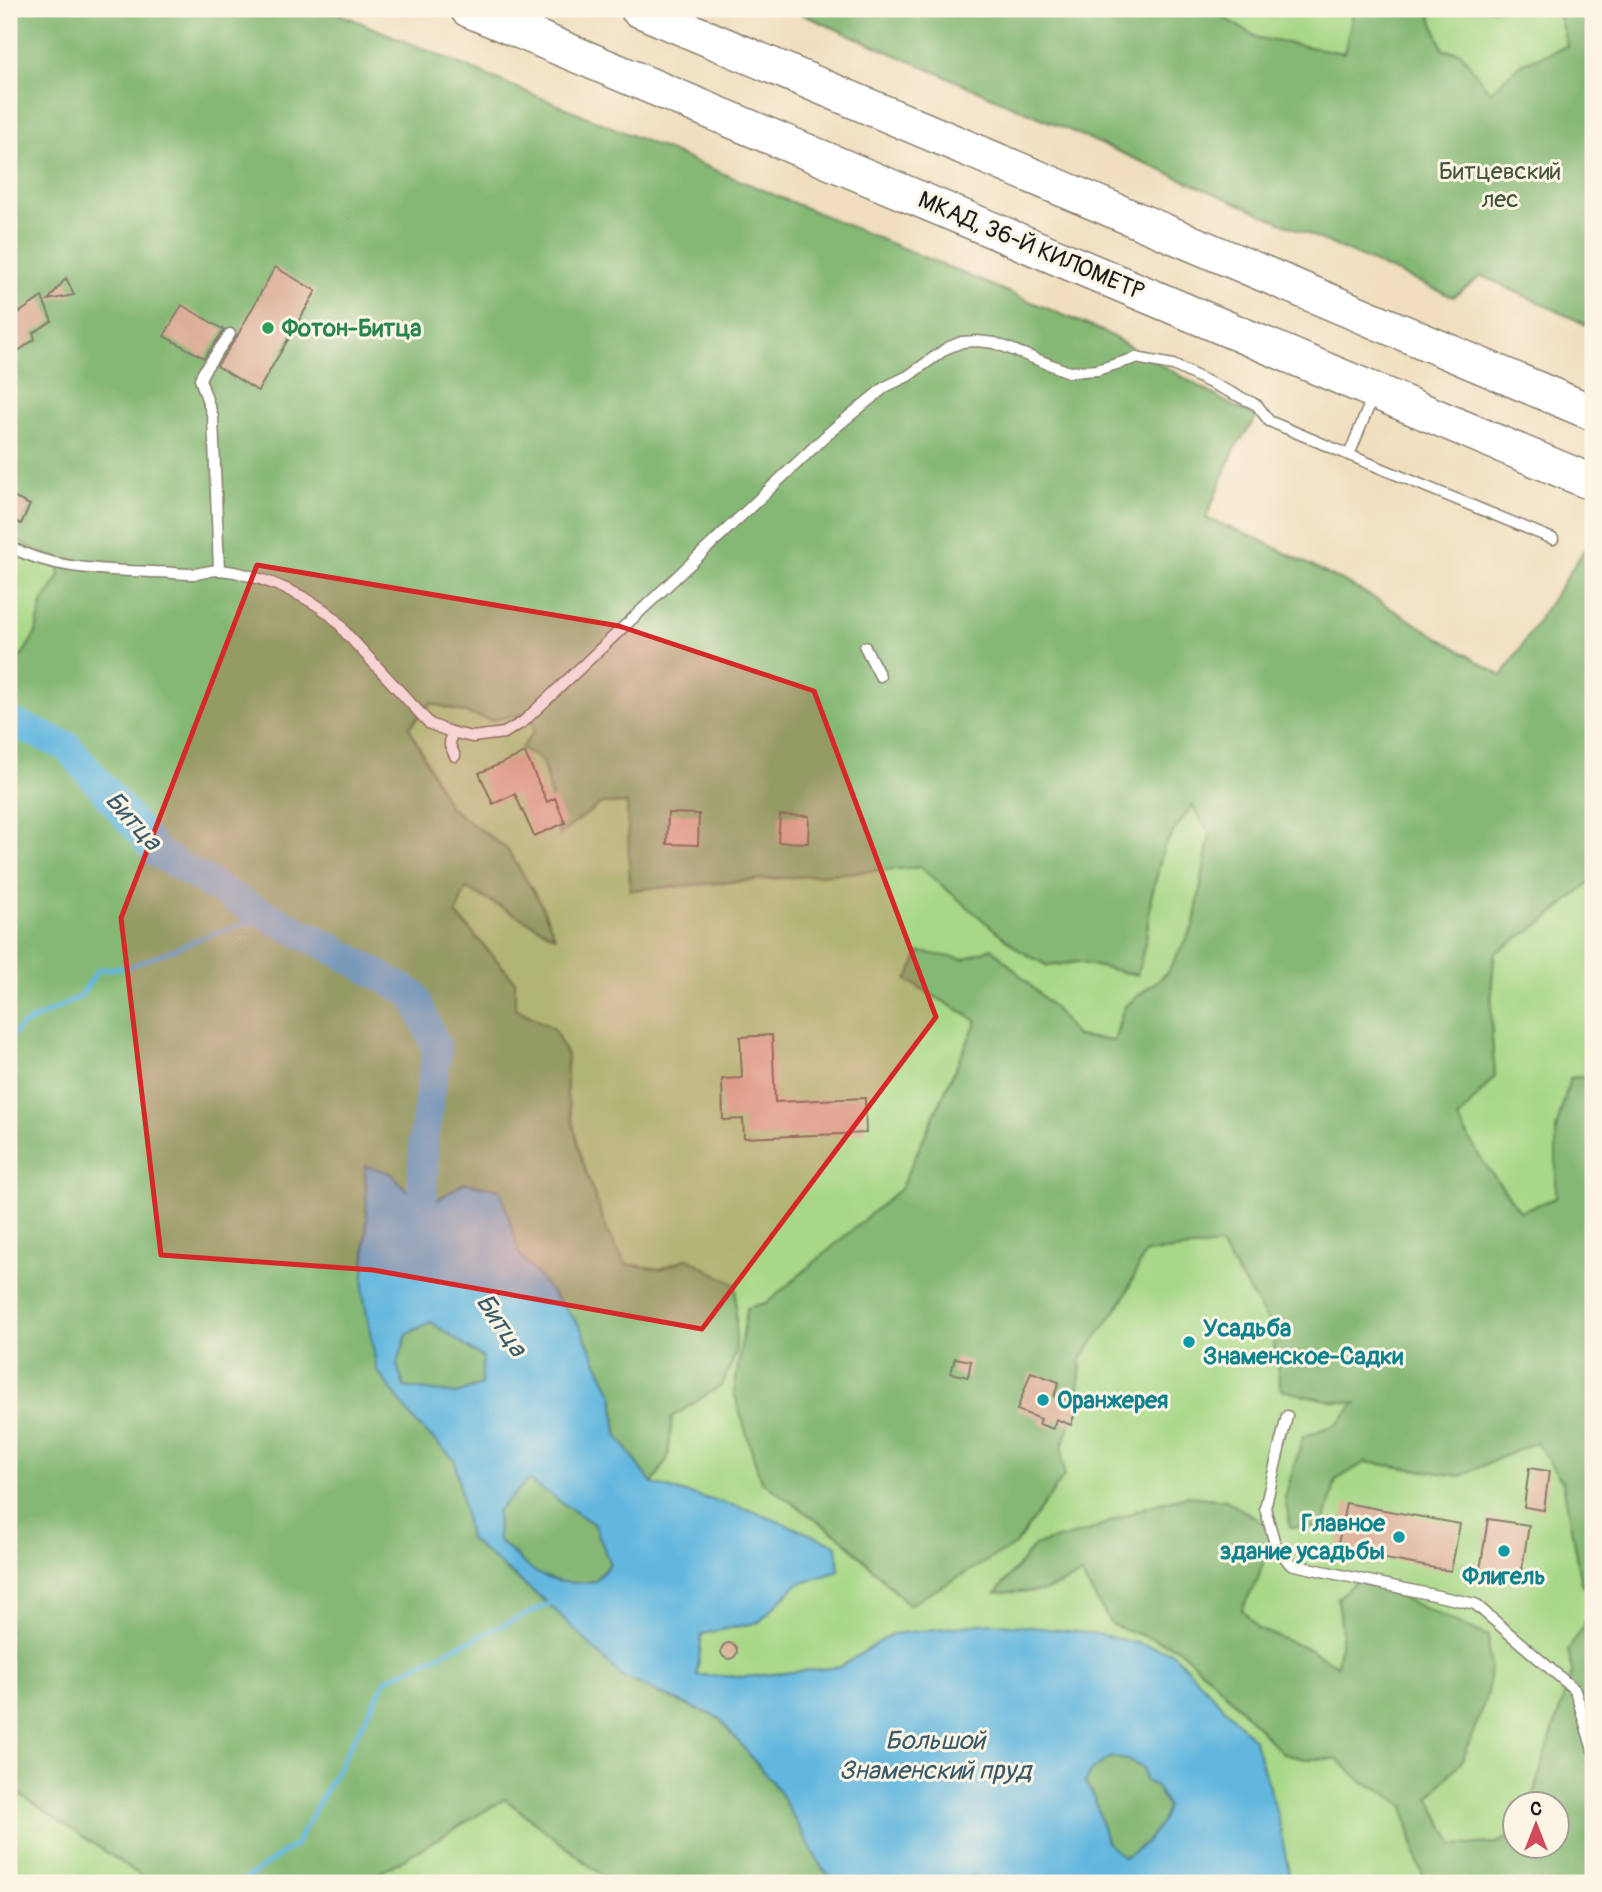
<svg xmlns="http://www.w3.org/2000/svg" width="1602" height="1892" font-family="Pangolin,sans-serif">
<rect width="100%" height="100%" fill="#fcf5e5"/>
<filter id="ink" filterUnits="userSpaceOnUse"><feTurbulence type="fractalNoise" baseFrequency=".0143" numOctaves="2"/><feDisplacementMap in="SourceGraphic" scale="14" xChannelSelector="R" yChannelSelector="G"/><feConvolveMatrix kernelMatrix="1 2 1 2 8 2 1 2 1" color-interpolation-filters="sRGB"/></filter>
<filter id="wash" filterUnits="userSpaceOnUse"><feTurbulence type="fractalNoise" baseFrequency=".00686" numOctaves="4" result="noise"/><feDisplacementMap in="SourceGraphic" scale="28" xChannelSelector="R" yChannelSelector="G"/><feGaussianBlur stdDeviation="1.57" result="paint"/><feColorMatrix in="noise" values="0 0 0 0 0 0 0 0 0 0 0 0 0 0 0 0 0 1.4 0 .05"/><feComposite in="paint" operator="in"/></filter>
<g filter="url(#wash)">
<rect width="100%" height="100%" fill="#f0debe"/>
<g fill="#a7d887" stroke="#627a52" stroke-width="2">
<path d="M1209 9H1354L1344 53 1258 38Z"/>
<path d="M1428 9H1557L1567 46 1521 64 1490 93 1460 52 1443 50Z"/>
<path d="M9 537 58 560 60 576 42 603 36 633 21 657 9 656Z"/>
<path d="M431 703 490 720 527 713 535 730 559 834 600 804 627 803 631 890 920 867 1019 950 1048 966 1077 962 1137 974 1146 939 1151 898 1164 846 1192 805 1210 834 1194 925 1167 973 1124 1007 1114 1041 1076 1036 1053 1007 964 959 907 980 977 1021 901 1188 768 1303 734 1392 761 1481 843 1539 908 1605 1015 1545 1064 1476 1062 1447 1078 1404 1081 1359 1124 1298 1145 1252 1220 1245 1270 1324 1281 1389 1331 1401 1356 1403 1337 1424 1302 1437 1323 1527 1336 1480 1366 1462 1459 1476 1536 1441 1563 1483 1581 1583 1592 1596 1584 1626 1569 1650 1572 1671 1530 1804H1514V1835L1497 1843 1454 1845 1429 1797 1463 1759 1338 1598 1342 1632 1338 1666 1310 1650 1258 1629 1242 1609 1258 1579 1226 1500 1187 1496 1146 1507 1085 1532 1044 1591 1081 1575 1112 1625 1176 1647 1217 1684 1283 1754 1306 1759H1338L1363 1783 1380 1789 1404 1806 1418 1865 1428 1883H1291L1278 1818 892 1634 840 1667 746 1677 697 1675 702 1634 759 1622 796 1584 838 1571 750 1510 652 1484 668 1458 672 1417 722 1385 688 1258 661 1269 626 1265 608 1233 581 1158 567 1097V1056L554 1029 515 1008V981L456 914 465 888 554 935 541 904 507 849 449 807 409 727Z"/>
<path d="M1593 880V1076L1570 1078 1556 1130V1198L1520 1212 1481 1159 1458 1119 1495 1076C1491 1034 1489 994 1495 953L1542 923Z"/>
<path d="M9 1787 152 1883H25L9 1872Z"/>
<path d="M505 1799 612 1883H363Z"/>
</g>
<g fill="#85b874" stroke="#506a48" stroke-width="2">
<path d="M9 9H328L1104 332 1237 408 1257 417 1235 448 1206 518 1258 539 1367 594 1502 676 1584 550 1593 554V880L1542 923 1495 953C1489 995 1491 1034 1495 1076L1458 1119 1481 1159 1520 1211 1556 1198V1130L1570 1078 1593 1076V1449L1588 1469 1593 1472V1883H1428L1418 1865 1404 1806 1380 1789 1363 1783 1338 1759H1306L1283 1754 1217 1684 1176 1647 1112 1625 1081 1575 1044 1591 996 1593 1035 1545 1085 1532 1147 1507 1187 1496 1226 1500 1274 1530 1258 1579 1242 1609 1258 1629 1310 1650 1337 1665 1342 1632 1338 1598 1358 1579 1488 1636 1490 1666 1488 1693 1463 1759 1429 1797 1454 1845 1497 1843 1514 1835V1846H1556V1804H1530L1572 1671 1568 1650 1584 1626 1592 1596 1581 1583 1563 1483 1536 1442 1460 1476 1366 1462 1336 1480 1323 1527H1290L1285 1497 1303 1437 1337 1424 1356 1403 1331 1401 1281 1390 1270 1324 1220 1245 1145 1253 1124 1298 1081 1359 1078 1404 1062 1447 1064 1476 1015 1545 909 1605 843 1539 761 1481 734 1392 747 1308 768 1302 901 1188 977 1021 907 980 920 952 964 959 992 948 1053 1007 1076 1036 1114 1041 1124 1007 1167 973 1194 925 1210 834 1192 805 1164 846 1151 898 1146 939 1137 975 1077 962 1048 966 1019 950 920 867 630 890 627 803 600 804 559 835 549 783 542 761 521 748 535 730 527 713 490 720 431 703 409 727 449 807 507 849 541 904 555 936 466 888 456 914 515 981V1008L554 1029 567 1056V1097L581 1158 608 1233 626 1264 661 1269 688 1258 736 1285V1353L722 1385 672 1417 668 1458 652 1484 617 1435 613 1395 579 1325 520 1255 500 1189 464 1183 422 1209 391 1173 365 1167 367 1219 363 1293 417 1424 455 1460 469 1539 654 1692 719 1718 777 1788 822 1868 837 1883H612L505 1799 363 1883H152L9 1787V656L21 657 36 633 42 603 60 576 58 560 9 537Z"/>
<path d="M790 9H1209L1258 38 1344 53 1354 9H1428L1443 50 1460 52 1490 92 1521 64 1567 46 1557 9H1593V328L1482 276 1453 297Z"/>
<path d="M431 1322 483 1358 481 1385 457 1394 404 1387 397 1365 407 1334Z"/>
<path d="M528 1480 595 1525 610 1564 595 1581 571 1585 536 1574 498 1540 497 1511Z"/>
<path d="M1111 1757 1127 1760 1143 1768 1145 1780 1156 1786 1167 1806C1162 1827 1144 1847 1124 1858L1106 1842 1095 1799 1085 1782 1093 1769Z"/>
</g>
<path fill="#63b7df" stroke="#406a7e" stroke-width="2" fill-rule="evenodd" d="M365 1166 391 1173 423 1209 464 1183 500 1189 520 1255 579 1325 613 1395 617 1435 652 1484 750 1510 837 1545 839 1571 796 1585 759 1622 702 1634 697 1675 746 1677 840 1667 892 1634 991 1623 1099 1634 1172 1652 1255 1741 1278 1818 1291 1883H982L975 1875 958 1883H837L822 1868 777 1788 719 1718 622 1677 549 1604 469 1539 455 1460 417 1424 377 1370 363 1293 367 1219ZM431 1322 483 1358 481 1385 457 1394 404 1387 397 1365 407 1334ZM528 1480 595 1525 610 1564 595 1581C546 1589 532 1571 498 1540L497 1511ZM1111 1757 1127 1760 1143 1768 1145 1781 1156 1786 1167 1806C1162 1827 1144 1847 1124 1858L1106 1842 1095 1799 1085 1782 1093 1769Z"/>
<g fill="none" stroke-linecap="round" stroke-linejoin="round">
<g stroke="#63b7df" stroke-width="5">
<path d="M9 1038 23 1025 80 997 98 970 129 967 209 935 269 916"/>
<path d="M240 1883 296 1844 387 1679 549 1604"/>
</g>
<path stroke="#63b7df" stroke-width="30" d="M9 721 68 747 158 853 244 904 335 950 414 995 437 1049 424 1136 422 1209 445 1243"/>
</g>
<g id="blocks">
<g fill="#dcae97">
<path d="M275 267 316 291 258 391 217 366 236 338Z"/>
<path d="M66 278 74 295 48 300Z"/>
<path d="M42 297 52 321 33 333 35 339 14 354 9 346V302L17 314Z"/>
<path d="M182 305 224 330 204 358 164 336Z"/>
<path d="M9 495 30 505 21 524 9 518Z"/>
<path d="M525 753 547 802 555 798 565 823 534 836 515 794 493 804 479 773Z"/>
<path d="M668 813 699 814 698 845 667 844Z"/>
<path d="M780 815 809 816 808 843 778 842Z"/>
<path d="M772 1035 775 1102 865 1098 866 1133 744 1138 743 1119 723 1120 722 1079 742 1078 740 1037Z"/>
<path d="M955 1358 971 1361 968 1377 951 1373Z"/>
<path d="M1031 1372 1059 1382 1054 1396 1078 1404 1071 1425 1056 1419 1053 1429 1039 1424 1041 1419 1017 1410Z"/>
<path d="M1529 1468 1549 1471 1544 1510 1524 1507Z"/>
<path d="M1346 1503 1460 1524 1451 1571 1337 1550Z"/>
<path d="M1488 1519 1529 1525 1520 1582 1479 1576Z"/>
<circle cx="729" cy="1651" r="8"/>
</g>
</g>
</g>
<g filter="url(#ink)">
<use href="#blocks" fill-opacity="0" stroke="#867d6d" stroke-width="2"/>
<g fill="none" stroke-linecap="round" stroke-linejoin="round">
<defs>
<g id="lane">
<path d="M1349 455 1553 539"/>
<path d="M9 546C52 570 107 570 155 572 167 572 180 574 192 574 201 574 210 570 219 570 254 572 328 601 345 632L430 724 451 732 472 737 504 733 523 722 831 431 885 387 908 376 947 348 962 342 977 341 995 343 1069 372 1097 370 1136 358 1173 365 1257 405 1269 421 1349 455 1373 396"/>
<path d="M219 570 213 417 200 379 204 371 230 334"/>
<path d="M865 647 880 676"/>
<path d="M451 732 450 745 455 756"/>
<path d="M1287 1416 1265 1508 1275 1544 1290 1564 1475 1604 1575 1690 1593 1750"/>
</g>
<g id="highway">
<path d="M468 9 1593 483"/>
<path d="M638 9 1593 413"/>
</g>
</defs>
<use href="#lane" stroke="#867d6d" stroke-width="13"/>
<use href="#highway" stroke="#867d6d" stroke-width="38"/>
<use href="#lane" stroke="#fff" stroke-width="10"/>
<use href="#highway" stroke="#fff" stroke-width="35"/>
</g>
</g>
<path fill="#d62828" fill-opacity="0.2" stroke="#d62828" stroke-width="5" stroke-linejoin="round" d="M257 565 619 626 814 691 936 1017 702 1329 373 1270 161 1255 121 918Z"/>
<circle fill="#2e9e5b" stroke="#fcf5e5" stroke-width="2.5" cx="268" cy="328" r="7"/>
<g fill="#0f9aa8" stroke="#fcf5e5" stroke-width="2.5">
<circle cx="1189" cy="1342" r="7"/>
<circle cx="1043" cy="1400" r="7"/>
<circle cx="1399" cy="1537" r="7"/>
<circle cx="1504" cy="1551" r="7"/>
</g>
<g text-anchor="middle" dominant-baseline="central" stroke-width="6" stroke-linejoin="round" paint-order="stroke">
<g font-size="24" fill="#46543c" stroke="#fcf5e5">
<text x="1500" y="171">Битцевский<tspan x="1500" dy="28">лес</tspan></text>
</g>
<g font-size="24" fill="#1c1c1c" stroke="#fcf5e5">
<text transform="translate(1031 246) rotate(23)">МКАД, 36-Й КИЛОМЕТР</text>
</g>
<g font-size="24" font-weight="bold" fill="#27864d" stroke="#fcf5e5" text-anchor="start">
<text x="282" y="328">Фотон-Битца</text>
</g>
<g font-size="24" font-weight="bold" fill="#0d838f" stroke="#fcf5e5" text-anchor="start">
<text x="1203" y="1328">Усадьба<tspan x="1203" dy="28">Знаменское-Садки</tspan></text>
<text x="1057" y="1400">Оранжерея</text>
<text x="1385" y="1523" text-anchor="end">Главное<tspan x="1385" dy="28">здание усадьбы</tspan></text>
<text x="1504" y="1576" text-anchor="middle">Флигель</text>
</g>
<g font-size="26" font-style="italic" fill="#385a6a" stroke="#fcf5e5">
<text transform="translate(133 821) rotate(48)">Битца</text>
<text transform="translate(501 1325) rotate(56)">Битца</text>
<text x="935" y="1741">Большой<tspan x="935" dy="30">Знаменский пруд</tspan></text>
</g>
</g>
<rect width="1602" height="1892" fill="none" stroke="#fcf5e5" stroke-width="35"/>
<g transform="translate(1536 1825)"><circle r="33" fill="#fcf5e5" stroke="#a29e95" stroke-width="2"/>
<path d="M0-5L12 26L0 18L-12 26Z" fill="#d1495b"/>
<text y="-10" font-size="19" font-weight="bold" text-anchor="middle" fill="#1c1c1c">С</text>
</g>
</svg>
